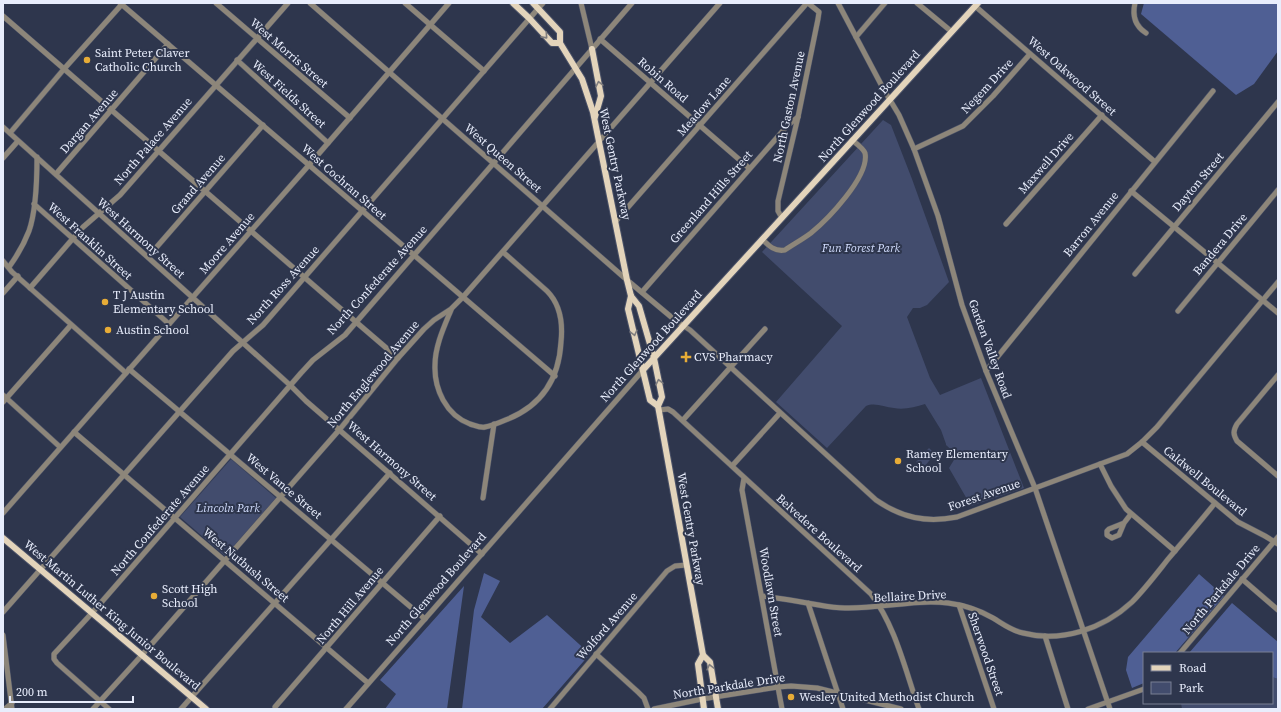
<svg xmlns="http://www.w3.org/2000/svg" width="1281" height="712" font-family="'Source Serif 4',serif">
<rect width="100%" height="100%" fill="#2e364d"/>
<g fill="#424c6d">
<path d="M883 120 891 125 912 179 949 282 927 305 920 308H913L907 317 930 378 940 395 981 378 1024 488 971 506 949 468 957 455 946 445V444L941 430 925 404C915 407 904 410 894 408 884 407 875 402 866 406L827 448 776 402 842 326 762 252Z"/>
<path d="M929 448 935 454 923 468 916 462Z"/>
<path d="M231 459 276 498 225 556 180 517Z"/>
<path d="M1272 677 1278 679V709H1182L1181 703H1272Z"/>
</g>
<g fill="#4f5f94">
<path d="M1144 3H1278V51L1254 84 1236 95 1141 14Z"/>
<path d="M484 573 500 581 481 617 510 643 547 615 590 654 542 709H462L474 610Z"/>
<path d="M1199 574 1224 596 1175 653H1144V683L1132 688 1126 670 1128 657Z"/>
<path d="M464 586 447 709H385L396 694 380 680Z"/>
<path d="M1232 603 1278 642V679L1272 677V653H1189Z"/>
</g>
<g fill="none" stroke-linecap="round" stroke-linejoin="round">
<defs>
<g id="minor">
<path d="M120 3 555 376"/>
<path d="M216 3 350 118"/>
<path d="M310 3 627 280 676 321 690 330 876 500C902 518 926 523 957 517L1127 454 1142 442 1157 427 1278 282"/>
<path d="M405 3 484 71"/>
<path d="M581 3 592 49"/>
<path d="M838 3 884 90 899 115 914 149 938 216 962 305 986 371 1035 488 1110 709"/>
<path d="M917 3 952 32"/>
<path d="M1135 3C1132 16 1135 26 1146 33"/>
<path d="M975 6 1155 162"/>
<path d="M3 16 251 231 356 322 398 358"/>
<path d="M856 37 885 3"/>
<path d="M600 39 749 168"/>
<path d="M237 60 328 143"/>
<path d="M3 127 291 386 306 401 482 554"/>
<path d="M10 133 64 69 123 3"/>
<path d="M914 149 963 126 993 96 1030 54"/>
<path d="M3 158 18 141"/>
<path d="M56 174 168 44"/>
<path d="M1131 191 1278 313"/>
<path d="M34 204 169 324"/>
<path d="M782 218 778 211V201L798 117 818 19 819 12 808 3"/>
<path d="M615 222 807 3"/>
<path d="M1006 224 1102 115"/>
<path d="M762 239C769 246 775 252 785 250 794 244 803 239 811 233 827 220 870 176 865 153 863 148 857 144 852 140"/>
<path d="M148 257 263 125"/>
<path d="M3 261 12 272 126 373"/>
<path d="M9 267C17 256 24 244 29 231 36 211 37 179 37 157"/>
<path d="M1135 274 1278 102"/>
<path d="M30 288 82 228 120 195 288 3"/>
<path d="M642 292 788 125 798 117"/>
<path d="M3 293 18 276"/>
<path d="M451 310C444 327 435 346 435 365 434 389 446 415 470 424 474 425 480 428 485 427 492 426 501 422 508 419 542 405 559 378 561 342 563 323 561 305 547 291L503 252"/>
<path d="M1178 311 1278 190"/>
<path d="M129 369 425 619"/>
<path d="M986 371 1213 91"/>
<path d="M1278 375 1237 424C1233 431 1233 434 1237 441L1278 476"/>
<path d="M3 395 60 447"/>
<path d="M3 402 71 325"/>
<path d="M659 410 668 409 673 412 871 594C896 627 905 670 919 709"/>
<path d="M683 420 765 329"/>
<path d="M74 432 368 683"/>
<path d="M1142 442 1238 522 1265 536 1278 544"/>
<path d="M1100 464 1111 486 1126 509 1175 551"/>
<path d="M732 466 780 413"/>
<path d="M744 478 742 490 782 709"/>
<path d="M483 498 494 424"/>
<path d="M3 513 309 165 449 3"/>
<path d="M1124 523 1119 535 1112 538 1107 535V531L1109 529 1124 523 1131 514"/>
<path d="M1242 579 1278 610"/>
<path d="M762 596C777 598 792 600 807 603 820 605 832 608 845 608 879 609 914 599 948 603 964 605 979 610 993 618 1003 624 1012 631 1023 633 1061 643 1103 629 1132 602 1145 589 1157 573 1169 558 1184 540 1200 522 1215 503"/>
<path d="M808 603 843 709"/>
<path d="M959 605 994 709"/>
<path d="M3 612 233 351 263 325 543 3"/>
<path d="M3 635 12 709"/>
<path d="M1045 636 1068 709"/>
<path d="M1180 653 1278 537"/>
<path d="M596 654 638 692 644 698 648 709"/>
<path d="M275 707 440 516"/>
<path d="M5 709 12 703"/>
<path d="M93 709 142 655 340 429 398 358 424 329 434 320 451 309 463 297 720 3"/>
<path d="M109 709 57 663 54 659V654L92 613 301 373 313 360 345 335 632 3"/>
<path d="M181 709 390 473"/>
<path d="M346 709 643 370"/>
<path d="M550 709 667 571 675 566 686 565"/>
<path d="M654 709 702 699 778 687 791 686 817 688 901 709"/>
<path d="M1088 709 1144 689"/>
</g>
<g id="major">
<path d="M513 3 529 18 552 43H560"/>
<path d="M533 3 560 32V43L582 79 593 112 627 280 631 296 639 306 654 358 662 397 658 406 703 655 710 662 718 709"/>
<path d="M592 49 601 96 595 117"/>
<path d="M631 296 628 309 650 400 658 406"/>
<path d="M643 370 978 3"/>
<path d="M3 538 206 709"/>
<path d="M703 655 698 664 704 709"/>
</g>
</defs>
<use href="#minor" stroke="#4c5369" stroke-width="6"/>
<use href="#major" stroke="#4c5369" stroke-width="8"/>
<use href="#minor" stroke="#8d867a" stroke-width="5"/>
<use href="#major" stroke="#e3d4bb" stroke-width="6"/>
</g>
<defs><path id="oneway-chevron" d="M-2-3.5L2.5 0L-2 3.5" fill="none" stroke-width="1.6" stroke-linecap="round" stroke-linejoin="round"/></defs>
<g stroke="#7f7d7e">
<use href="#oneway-chevron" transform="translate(545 36) rotate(48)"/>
<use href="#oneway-chevron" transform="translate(599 84) rotate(-102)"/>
<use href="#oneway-chevron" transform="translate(634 333) rotate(76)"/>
<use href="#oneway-chevron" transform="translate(659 382) rotate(-102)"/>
<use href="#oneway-chevron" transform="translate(710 667) rotate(-104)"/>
</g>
<g fill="#e7ac37" stroke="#2e364d" stroke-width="1.5">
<circle cx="87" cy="60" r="4"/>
<circle cx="105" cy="302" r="4"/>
<circle cx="108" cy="330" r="4"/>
<path d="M684 351h4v4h4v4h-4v4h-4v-4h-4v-4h4z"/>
<circle cx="898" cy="461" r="4"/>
<circle cx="154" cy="596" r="4"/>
<circle cx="791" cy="697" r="4"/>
</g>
<g text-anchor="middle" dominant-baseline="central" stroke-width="4" stroke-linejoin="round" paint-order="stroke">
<g font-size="12" fill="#e8edfc" stroke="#2e364d" text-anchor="start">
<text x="95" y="53">Saint Peter Claver<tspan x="95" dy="14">Catholic Church</tspan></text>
<text x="113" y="295">T J Austin<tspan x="113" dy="14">Elementary School</tspan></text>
<text x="116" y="330">Austin School</text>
<text x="694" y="357">CVS Pharmacy</text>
<text x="906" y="454">Ramey Elementary<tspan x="906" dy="14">School</tspan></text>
<text x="162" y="589">Scott High<tspan x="162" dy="14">School</tspan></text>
<text x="799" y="697">Wesley United Methodist Church</text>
</g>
<g font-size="12" fill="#e8edfc" stroke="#2e364d">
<text transform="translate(289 53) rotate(41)">West Morris Street</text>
<text transform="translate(1072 76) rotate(41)">West Oakwood Street</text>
<text transform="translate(663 80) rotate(41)">Robin Road</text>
<text transform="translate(987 86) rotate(-47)">Negem Drive</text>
<text transform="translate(289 94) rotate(42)">West Fields Street</text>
<text transform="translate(704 106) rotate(-49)">Meadow Lane</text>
<text transform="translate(869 106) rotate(-48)">North Glenwood Boulevard</text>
<text transform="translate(789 107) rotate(-78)">North Gaston Avenue</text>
<text transform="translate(89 121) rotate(-49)">Dargan Avenue</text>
<text transform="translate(153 141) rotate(-49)">North Palace Avenue</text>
<text transform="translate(503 158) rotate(41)">West Queen Street</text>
<text transform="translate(1046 163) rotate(-49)">Maxwell Drive</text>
<text transform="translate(615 164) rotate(78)">West Gentry Parkway</text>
<text transform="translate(344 182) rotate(41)">West Cochran Street</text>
<text transform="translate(1198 182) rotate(-50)">Dayton Street</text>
<text transform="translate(198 184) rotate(-49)">Grand Avenue</text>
<text transform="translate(711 197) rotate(-49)">Greenland Hills Street</text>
<text transform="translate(1091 224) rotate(-51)">Barron Avenue</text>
<text transform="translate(141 238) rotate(42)">West Harmony Street</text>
<text transform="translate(90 241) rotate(42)">West Franklin Street</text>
<text transform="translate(227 243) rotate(-49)">Moore Avenue</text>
<text transform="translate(1220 244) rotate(-50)">Bandera Drive</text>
<text transform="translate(377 280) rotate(-48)">North Confederate Avenue</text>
<text transform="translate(283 285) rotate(-48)">North Ross Avenue</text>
<text transform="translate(651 346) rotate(-48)">North Glenwood Boulevard</text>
<text transform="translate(990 349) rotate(70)">Garden Valley Road</text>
<text transform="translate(373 374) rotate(-50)">North Englewood Avenue</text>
<text transform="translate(392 461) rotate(41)">West Harmony Street</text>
<text transform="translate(1205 481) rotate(39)">Caldwell Boulevard</text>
<text transform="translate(284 486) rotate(40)">West Vance Street</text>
<text transform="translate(984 495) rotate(-19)">Forest Avenue</text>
<text transform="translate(160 520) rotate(-49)">North Confederate Avenue</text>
<text transform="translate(691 529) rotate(80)">West Gentry Parkway</text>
<text transform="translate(819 533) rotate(42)">Belvedere Boulevard</text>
<text transform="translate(246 565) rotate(40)">West Nutbush Street</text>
<text transform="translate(436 589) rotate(-49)">North Glenwood Boulevard</text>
<text transform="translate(1221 589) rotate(-50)">North Parkdale Drive</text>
<text transform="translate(771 592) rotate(80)">Woodlawn Street</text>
<text transform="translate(910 596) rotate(-3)">Bellaire Drive</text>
<text transform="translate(350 605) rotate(-50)">North Hill Avenue</text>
<text transform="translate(112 615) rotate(40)">West Martin Luther King Junior Boulevard</text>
<text transform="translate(607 626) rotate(-49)">Wolford Avenue</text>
<text transform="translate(986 654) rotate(71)">Sherwood Street</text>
<text transform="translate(729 686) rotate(-9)">North Parkdale Drive</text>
</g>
<g font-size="12" font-style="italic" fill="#d1dcfd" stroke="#2e364d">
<text x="861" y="248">Fun Forest Park</text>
<text x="228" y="508">Lincoln Park</text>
</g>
</g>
<rect width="1281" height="712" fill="none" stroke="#e8edfc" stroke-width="8"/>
<rect x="1143" y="652" width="130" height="52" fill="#2e364d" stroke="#787f93"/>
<rect x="1151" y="665" width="20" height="6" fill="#e3d4bb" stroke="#787f93"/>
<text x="1179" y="672" font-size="12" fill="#e8edfc">Road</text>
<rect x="1151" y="682" width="20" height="12" fill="#424c6d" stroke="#787f93"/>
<text x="1179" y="692" font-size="12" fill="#e8edfc">Park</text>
<path d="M10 696v6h123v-6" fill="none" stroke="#e8edfc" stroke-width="2"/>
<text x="16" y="696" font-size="12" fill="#e8edfc" stroke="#2e364d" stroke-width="3" paint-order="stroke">200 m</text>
</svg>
